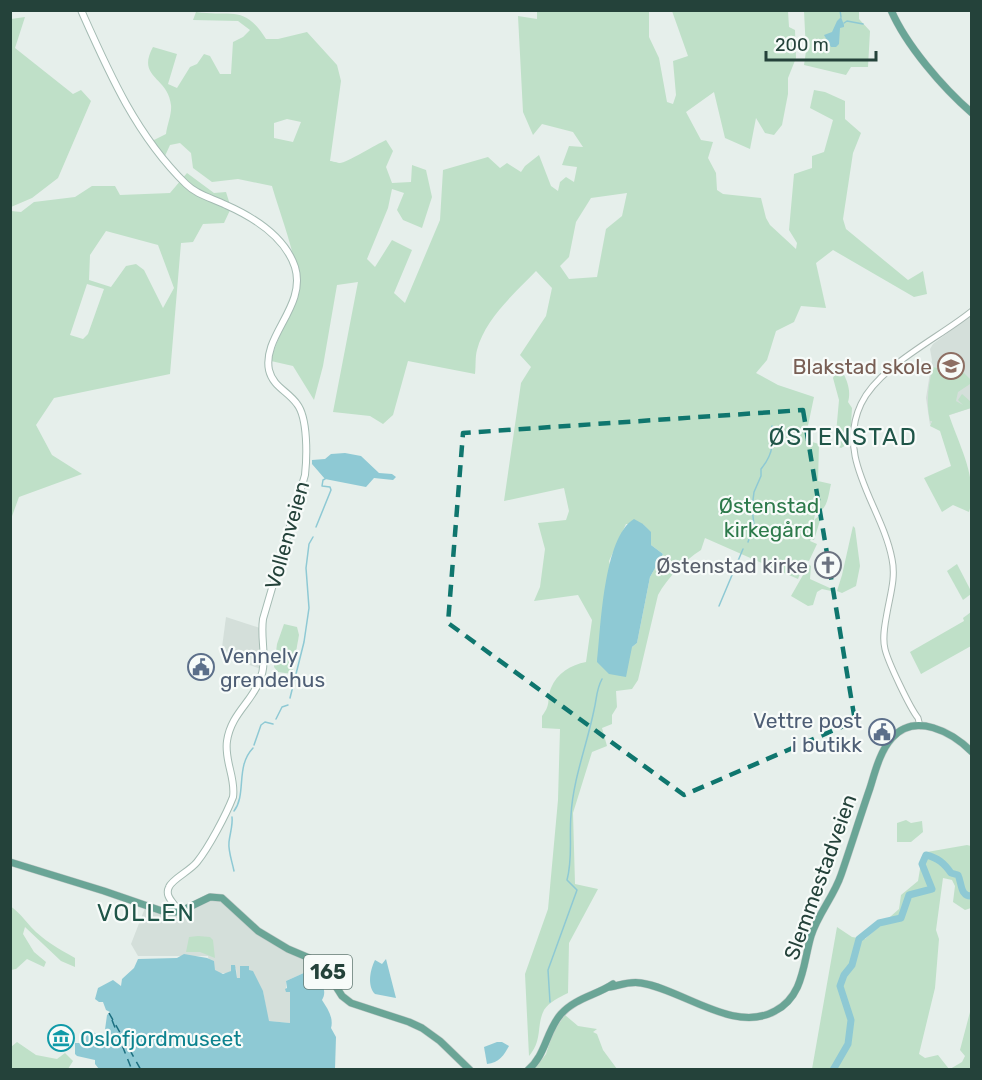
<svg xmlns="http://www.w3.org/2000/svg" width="982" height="1080" font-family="Rubik,sans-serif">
<rect width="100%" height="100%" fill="#e6efeb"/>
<g fill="#d4dfda">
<path d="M971 315V408L932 421 930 425 926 398 932 360 930 349 933 344Z"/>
<path d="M226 617 260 628 261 669 221 655Z"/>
<path d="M215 899 228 905 253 931 307 960 306 972 286 981V992H290L291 1000 290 1023 268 1021 263 991 237 978 236 968 228 973H211L208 956H138L131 944 145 908 152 911 188 909Z"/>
</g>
<g fill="#bfe0c8" fill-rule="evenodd">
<path d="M537 10 649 11V37L659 58 667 102 673 104 676 95 673 61 688 56 672 11H788L789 27 795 30 796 58 788 78V94L782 125 774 135 765 133 756 118 750 149 725 138 714 92 686 112 701 140 713 142 708 158 716 173 717 190 723 194 761 198 766 218 770 225 796 249 797 243 789 230 794 174 812 168V156L824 152 833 120 810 108 814 90 825 92 845 101V119L861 133 853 153 843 219 846 229 908 280 923 271 927 294 914 297 833 250 816 263 826 308 801 306 794 322 776 331 767 360 756 373 778 385 814 397 805 440 819 444 818 481 831 484C828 496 828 510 815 514L812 532 815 519 822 514 814 540 811 539 810 541 817 544 809 561 805 560 804 562 811 566 810 579 832 589 831 591 822 589 817 592 813 605 808 606 791 596 803 575 800 574 798 579 705 538 701 550C684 561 668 577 658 595L638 680 632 689 616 691 617 707 612 715V724L602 728 607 746 592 752 573 813 575 884 598 889 569 943 568 993C560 997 549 1002 544 1010 536 1026 543 1040 529 1056L525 974 548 909 558 800 560 729 542 728V716C552 703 546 701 551 688 557 673 571 665 586 662L592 620 578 595 534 601 540 587 545 549 538 523 566 520 569 511 564 488 504 501 521 383 531 367 520 355 546 316 552 288 536 271C514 294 485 319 477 350 475 357 476 366 475 374L408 361 393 415 383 424 370 416 333 412 358 282 337 285 323 366 314 400 293 366 271 361C276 337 292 317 298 293 303 274 278 208 272 186L238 179 212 182 193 168 191 153 180 143 170 145 164 158 152 141 166 134C167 125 172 114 171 105 168 76 136 78 153 47L177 54 168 84 177 88 190 67 197 64 204 54 210 56 220 74H231L233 42 243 37 250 30 238 21 193 20 196 12C231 17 244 4 266 39H278L307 32 337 65 341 81 330 161C332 161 338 163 340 163 346 163 377 144 386 140L393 151 386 167 392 183 411 182 412 165 426 170 432 197 422 228 403 220 397 210 404 193 392 189 388 208 367 259 375 267 392 240 412 250 394 293 405 303 440 220 443 170 488 157 500 168 507 163 521 172 525 166 539 155 551 186 558 191 560 182 566 177 574 182 577 167 562 165 569 146 583 147 573 132 542 124 533 135 523 112 518 16 537 19ZM287 119 301 122 293 142 274 138V123ZM627 193 622 216 606 229 597 277 569 279 560 266 569 257 576 222 591 198ZM626 524H643L650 532 651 545 663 554 650 577 637 643 632 647 609 561Z"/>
<path d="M804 11H859V19L870 31 868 67H851L846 75 804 65 806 51Z"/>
<path d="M25 17 15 48 73 94 81 90 91 101 58 178 32 198 11 207V19Z"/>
<path d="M187 173 214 193 226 192 231 208 224 223 203 224 193 242 181 243 170 374 54 398 36 425 52 455 82 474 19 497 11 519V211L21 212 34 202 75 197 92 186H115L120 195 170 193ZM106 231 158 245 174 288 163 308 144 270 136 264 126 266 111 287 89 280 90 255ZM87 284 104 289 88 334 83 339 70 335Z"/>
<path d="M838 366C846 375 852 391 848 402L852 408 850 443 841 448 835 445 839 400 833 378Z"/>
<path d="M933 367 937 368 938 373H942L943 367H958L970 379V384L958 392 956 401 963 405 958 400 962 394 971 402V408L949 415C959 445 979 480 969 512L953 505 942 512 924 478 951 466 940 431 930 426 932 421H930C926 402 928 386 933 367Z"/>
<path d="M853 526 855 528 860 566 856 586 842 593 837 591 842 575Z"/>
<path d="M957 564 971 591V594L963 600 947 571Z"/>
<path d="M971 612V646L921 674 910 652 964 621 963 618Z"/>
<path d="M284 624 297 627 299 635 292 674 278 672 274 667 277 644Z"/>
<path d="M906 820 911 823 922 821 923 832 911 842H897V823Z"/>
<path d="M967 845 971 846V908L965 910 953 902 955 886 952 880 943 878 936 930 939 939 935 988 919 1054 925 1058 938 1055 949 1069H812L837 927 852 937 865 939 899 909 901 895 918 881 922 857 927 852Z"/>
<path d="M10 906C19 912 24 919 31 927 43 940 59 949 75 958V967L61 961 25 927 23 934 34 952 46 962 44 967 27 959 16 969 11 970Z"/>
<path d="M198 936 210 937 213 940 215 958 200 952H186L189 937Z"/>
<path d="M971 973V1069H950L962 1062 965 1056 960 1050 970 1012Z"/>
<path d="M565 1015 578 1026 597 1029 593 1032 597 1034 603 1050 617 1069 534 1070 546 1054 553 1032Z"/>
<path d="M17 1042 36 1055 57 1059 65 1053 73 1061 68 1069H11V1047Z"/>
</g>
<g fill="#8ec9d4">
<path d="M841 17 844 25V27L840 28 839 44 836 47H831L824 35 832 32 837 21Z"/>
<path d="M345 453 361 456 379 473 392 474 396 477 393 480 374 478 366 487 325 479 312 464V460L325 459 331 454Z"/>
<path d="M634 519 643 524 651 532V545L663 554 650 577 637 643 632 647 626 677 609 674 597 662C601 628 603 538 634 519Z"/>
<path d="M184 954 207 958 214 961 215 970 223 974 231 971V965H235L237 978H240V966H249V970L253 971 263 991 269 1021 290 1023V992H286L285 989 287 988 286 981 306 972 316 975C323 983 327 992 322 1000 327 1008 334 1017 331 1028L336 1037 335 1069H99L95 1064V1060L77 1056 75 1054V1043H87L85 1038 91 1030 102 1039 104 1037 107 1015 110 1012 106 1010 103 1002H99L95 999 98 988 113 980 121 986 122 979 134 968 138 959 177 958Z"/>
<path d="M386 959 396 998 375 994C367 986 370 970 375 960L382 964Z"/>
<path d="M497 1042H502L509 1046C504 1055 499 1063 487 1064L484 1047Z"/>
</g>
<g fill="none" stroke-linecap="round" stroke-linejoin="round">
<g stroke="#8ec9d4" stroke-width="1.5">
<path d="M840 10 841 17"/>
<path d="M844 23 847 21 863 24"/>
<path d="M316 527 331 490 330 487 322 486 323 480 325 479"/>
<path d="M748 542 754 525 752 508 754 492 761 476V469C766 463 771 454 772 446 773 439 770 433 772 426"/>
<path d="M719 606 743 549"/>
<path d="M290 698 304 642 309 608 306 568 309 544 313 537"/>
<path d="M276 719 282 707 288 705"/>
<path d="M254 745 261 725 265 722 273 724"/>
<path d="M234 811C247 794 235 767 253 748"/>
<path d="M232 817C233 825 230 833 229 842 228 851 232 861 234 871"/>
<path d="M550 1002 548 970 577 890 567 880C573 858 569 838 571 815 573 779 587 745 594 710 597 698 596 690 602 679"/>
</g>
<path stroke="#8ec9d4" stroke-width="7" d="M833 1070 848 1044 851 1020 840 986 844 975 852 965 859 939 879 923 901 918 909 895 932 889 922 864 926 855C938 858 944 863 951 873L958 875C962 883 960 897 972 896"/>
<g stroke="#1c6f80" stroke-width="1.5" stroke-dasharray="8 6" stroke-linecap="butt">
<path d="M109 1013 141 1070"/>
<path d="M112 1020 132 1070"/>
</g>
<defs>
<path id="tertiary" d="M920 726 918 718C910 708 888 662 885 649 882 638 885 624 887 613 890 595 896 578 892 559 882 506 835 459 861 404 879 366 939 338 972 311"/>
<path id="secondary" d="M81 10C109 73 136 135 186 184 197 195 212 198 226 205 253 217 285 237 295 267 307 306 262 336 269 370 273 387 288 391 297 404 308 418 307 457 305 475L263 619C260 640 268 660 260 680 251 703 231 714 227 741 224 761 236 778 233 797 226 815 209 847 197 862 190 871 172 879 169 887 164 897 175 903 179 912"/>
<g id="primary">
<path d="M891 10C906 45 943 88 972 113"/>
<path d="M10 862 104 891 165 912H179L210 897 222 898 258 931 288 949 321 963 342 996 351 1003 409 1022 422 1028 440 1041 470 1070"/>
<path d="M610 987C621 985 629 981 641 983 682 989 734 1034 775 1011 804 996 803 963 811 936 818 914 834 896 841 875 851 846 860 817 870 788 875 772 880 751 892 738 915 712 952 732 972 752"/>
<path d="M528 1070C546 1055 546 1031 561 1014 575 998 597 995 613 984"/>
</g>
</defs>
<use href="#tertiary" stroke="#a8b8b2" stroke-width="7"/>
<use href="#secondary" stroke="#a4bbb3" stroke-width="8"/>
<use href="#primary" stroke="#c2cac8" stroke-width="8"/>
<use href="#tertiary" stroke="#fff" stroke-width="5"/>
<use href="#secondary" stroke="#fff" stroke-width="6"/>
<use href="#primary" stroke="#6aa596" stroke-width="7"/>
</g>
<path fill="none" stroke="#0f766e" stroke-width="4.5" stroke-dasharray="12 8" stroke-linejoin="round" d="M803 410 855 721 684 795 448 623 463 433Z"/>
<defs>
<symbol id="school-ring" viewBox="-11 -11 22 22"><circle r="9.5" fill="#f7fbf9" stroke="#8d6e63" stroke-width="1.5"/><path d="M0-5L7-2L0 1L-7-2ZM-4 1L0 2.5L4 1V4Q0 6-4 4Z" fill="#8d6e63"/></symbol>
<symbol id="church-ring" viewBox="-11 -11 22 22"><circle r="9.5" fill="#f7fbf9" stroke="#6b7280" stroke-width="1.5"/><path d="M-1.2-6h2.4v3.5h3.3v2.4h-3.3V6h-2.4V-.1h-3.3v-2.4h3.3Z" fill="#6b7280"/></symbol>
<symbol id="civic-ring" viewBox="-11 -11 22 22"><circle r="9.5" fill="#f7fbf9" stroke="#5c6f8a" stroke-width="1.5"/><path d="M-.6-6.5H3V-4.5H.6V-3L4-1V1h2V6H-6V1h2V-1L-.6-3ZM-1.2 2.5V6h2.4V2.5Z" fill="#5c6f8a"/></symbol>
<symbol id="museum-ring" viewBox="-11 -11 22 22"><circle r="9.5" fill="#f7fbf9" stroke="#0f9aa8" stroke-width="1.5"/><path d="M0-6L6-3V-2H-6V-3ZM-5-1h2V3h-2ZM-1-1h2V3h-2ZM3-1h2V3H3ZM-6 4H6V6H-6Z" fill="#0f9aa8"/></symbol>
</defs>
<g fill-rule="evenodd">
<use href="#school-ring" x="936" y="351" width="30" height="30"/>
<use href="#church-ring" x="813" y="550" width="30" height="30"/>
<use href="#civic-ring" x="186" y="652" width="30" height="30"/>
<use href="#civic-ring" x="867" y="717" width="30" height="30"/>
<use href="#museum-ring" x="46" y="1023" width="30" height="30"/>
</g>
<g text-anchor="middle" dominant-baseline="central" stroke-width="4.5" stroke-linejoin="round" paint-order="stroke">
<rect fill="#f7fbf9" stroke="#637a73" stroke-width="1.5" x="304" y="955" width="48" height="34" rx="4.5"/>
<g font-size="20" font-weight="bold" fill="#24423a">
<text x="328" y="972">165</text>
</g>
<g font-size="21" fill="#785e54" stroke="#f7fbf9" text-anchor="end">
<text x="932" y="366">Blakstad skole</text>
</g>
<g font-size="21" fill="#2d7a4b" stroke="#f7fbf9">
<text x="769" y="505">Østenstad<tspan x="769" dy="24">kirkegård</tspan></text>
</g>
<g font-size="21" fill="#24423a" stroke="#f7fbf9">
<text transform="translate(287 535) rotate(-74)">Vollenveien</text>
<text transform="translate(820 877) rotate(-70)">Slemmestadveien</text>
</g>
<g font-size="21" fill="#5b616d" stroke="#f7fbf9" text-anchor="end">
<text x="808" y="565">Østenstad kirke</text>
</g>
<g font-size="21" fill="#4e5e75" stroke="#f7fbf9" text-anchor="start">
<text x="220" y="655">Vennely<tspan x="220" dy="24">grendehus</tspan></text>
<text x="862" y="720" text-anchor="end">Vettre post<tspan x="862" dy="24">i butikk</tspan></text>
</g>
<g font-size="21" fill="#0d838f" stroke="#f7fbf9" text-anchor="start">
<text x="80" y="1038">Oslofjordmuseet</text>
</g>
<g font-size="24" letter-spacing="1.5" fill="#1f5548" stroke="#f7fbf9">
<text x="843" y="437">ØSTENSTAD</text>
<text x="146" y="913">VOLLEN</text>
</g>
</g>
<rect width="982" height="1080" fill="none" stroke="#24423a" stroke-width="24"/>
<path d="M766 51v9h110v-9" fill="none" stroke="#24423a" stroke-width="3"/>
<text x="775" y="51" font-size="18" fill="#24423a" stroke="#f7fbf9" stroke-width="4.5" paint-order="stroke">200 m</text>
</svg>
